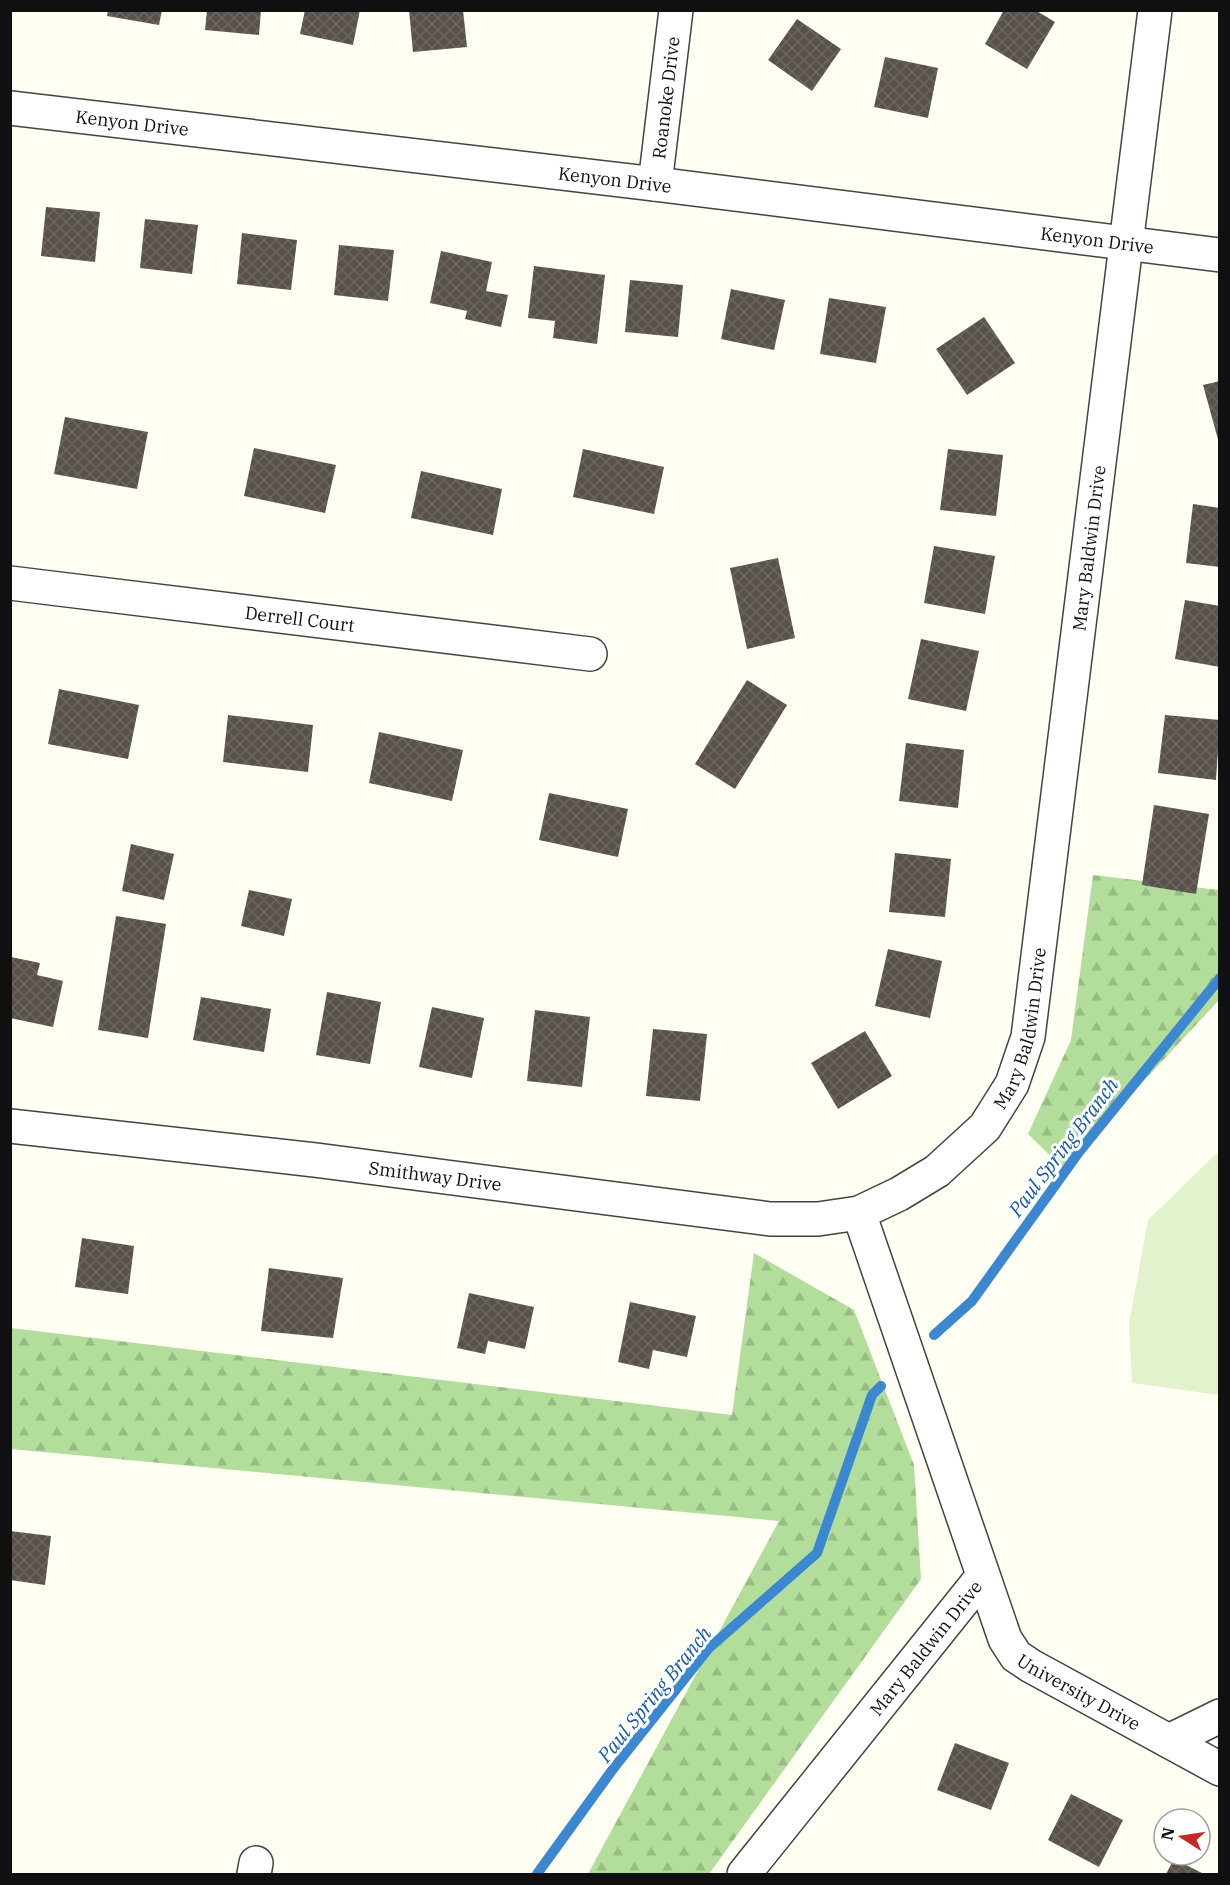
<svg xmlns="http://www.w3.org/2000/svg" width="1230" height="1885" font-family="'IBM Plex Serif',serif">
<defs>
<pattern id="forest-firs" width="22" height="20" patternUnits="userSpaceOnUse" patternTransform="scale(1.5)"><rect width="22" height="20" fill="#b2dd9a"/><path d="M5 1l3.5 6h-7zM16 11l3.5 6h-7z" fill="#98bd84"/></pattern>
<pattern id="building-cross-hatch" width="8" height="8" patternUnits="userSpaceOnUse" patternTransform="scale(1.5)"><rect width="8" height="8" fill="#59524c"/><path d="M0 0l8 8M0 8l8-8" fill="none" stroke="#6c6661"/></pattern>
</defs>
<rect width="100%" height="100%" fill="#fffef3"/>
<g fill="url(#forest-firs)">
<path d="M1093 875 1219 890V1000L1063 1168 1028 1134 1071 1040Z"/>
<path d="M754 1253 854 1310 914 1465 921 1579 709 1874H588L779 1521 11 1449V1328L732 1415Z"/>
</g>
<path fill="#e2f2cd" d="M1219 1151V1395L1132 1383 1129 1324 1148 1220Z"/>
<g fill="none" stroke-linecap="round" stroke-linejoin="round">
<g stroke="#3b88d1" stroke-width="10">
<path d="M934 1335 972 1301 1079 1152 1220 978"/>
<path d="M537 1874 613 1769 709 1648 817 1553 872 1395 881 1386"/>
</g>
</g>
<g fill="url(#building-cross-hatch)">
<path d="M108 10H162L159 25 107 16Z"/>
<path d="M207 10H261L259 35 205 30Z"/>
<path d="M305 10H360L353 45 300 34Z"/>
<path d="M409 10H463L467 47 413 52Z"/>
<path d="M1004 10H1035L1055 22 1027 69 985 44Z"/>
<path d="M797 19 841 49 812 91 768 60Z"/>
<path d="M885 57 938 68 928 118 874 107Z"/>
<path d="M46 207 100 212 95 262 41 256Z"/>
<path d="M145 219 198 225 192 274 140 268Z"/>
<path d="M242 233 297 240 291 290 237 284Z"/>
<path d="M339 245 394 250 388 301 334 295Z"/>
<path d="M441 251 492 262 486 291 508 295 501 327 465 319 467 311 430 303Z"/>
<path d="M534 266 605 275 597 344 553 338 555 321 528 318Z"/>
<path d="M630 280 683 285 678 337 625 332Z"/>
<path d="M731 289 785 300 774 350 721 339Z"/>
<path d="M829 298 886 307 876 363 820 354Z"/>
<path d="M984 317 1015 363 967 395 936 349Z"/>
<path d="M1220 381V443H1219L1203 385Z"/>
<path d="M65 417 148 432 137 489 54 474Z"/>
<path d="M254 448 336 465 325 513 244 496Z"/>
<path d="M583 449 664 467 654 514 573 497Z"/>
<path d="M948 449 1003 455 996 516 940 510Z"/>
<path d="M421 471 502 489 493 535 411 518Z"/>
<path d="M1193 504 1220 508V567L1186 563Z"/>
<path d="M934 546 995 556 985 614 924 603Z"/>
<path d="M778 558 795 638 747 649 730 568Z"/>
<path d="M1185 600 1220 606V667L1175 659Z"/>
<path d="M921 639 979 651 966 711 908 699Z"/>
<path d="M747 680 787 705 735 789 695 764Z"/>
<path d="M59 689 139 705 128 759 48 744Z"/>
<path d="M228 715 313 725 308 772 223 762Z"/>
<path d="M1165 715 1220 720 1216 780 1158 773Z"/>
<path d="M379 732 463 750 452 801 369 783Z"/>
<path d="M906 743 964 750 958 808 899 801Z"/>
<path d="M549 793 628 809 618 857 539 840Z"/>
<path d="M1154 805 1209 814 1196 894 1142 885Z"/>
<path d="M131 844 174 854 164 900 122 891Z"/>
<path d="M895 853 951 859 945 917 889 912Z"/>
<path d="M249 890 292 899 284 936 241 926Z"/>
<path d="M116 916 166 924 148 1038 98 1030Z"/>
<path d="M888 949 942 961 930 1018 875 1006Z"/>
<path d="M11 957 40 963 37 975 63 981 53 1027 10 1018Z"/>
<path d="M327 992 381 1002 370 1064 316 1055Z"/>
<path d="M201 997 271 1009 264 1052 193 1040Z"/>
<path d="M432 1007 484 1018 472 1078 419 1067Z"/>
<path d="M535 1010 590 1017 582 1087 527 1081Z"/>
<path d="M653 1029 707 1034 700 1101 646 1096Z"/>
<path d="M865 1031 892 1076 838 1109 811 1063Z"/>
<path d="M82 1238 134 1246 128 1294 75 1287Z"/>
<path d="M269 1268 343 1278 333 1338 261 1331Z"/>
<path d="M469 1293 534 1307 525 1349 488 1341 485 1354 457 1348Z"/>
<path d="M630 1302 696 1316 687 1357 653 1350 649 1369 618 1362Z"/>
<path d="M10 1531 51 1536 45 1585 10 1580Z"/>
<path d="M955 1743 1009 1763 991 1810 937 1790Z"/>
<path d="M1071 1794 1123 1820 1099 1867 1048 1840Z"/>
<path d="M1174 1859 1204 1874H1166Z"/>
</g>
<g fill="none" stroke-linecap="round" stroke-linejoin="round">
<defs>
<g id="minor">
<path id="s1" d="M10 108 655 184 1220 255"/>
<path id="s2" d="M655 184 676 10"/>
<path id="s3" d="M10 583 590 654"/>
<path id="s4" d="M10 1126 315 1160 770 1219H818L859 1213 899 1194 937 1171 985 1127 1012 1084 1028 1037 1155 10"/>
<path id="s5" d="M859 1213 1005 1639 1016 1656 1031 1666 1220 1769"/>
<path d="M1169 1741 1220 1716"/>
<path d="M254 1874 256 1863"/>
<path id="s6" d="M744 1874 983 1576"/>
</g>
</defs>
<use href="#minor" stroke="#434343" stroke-width="36"/>
<use href="#minor" stroke="#fff" stroke-width="33"/>
</g>
<g text-anchor="middle" dominant-baseline="central" stroke-width="6" stroke-linejoin="round" paint-order="stroke">
<g font-size="18" fill="#101010" stroke="#fff">
<text stroke="none"><textPath href="#s2" startOffset="87">Roanoke Drive</textPath></text>
<text stroke="none"><textPath href="#s1" startOffset="123">Kenyon Drive</textPath></text>
<text stroke="none"><textPath href="#s1" startOffset="609">Kenyon Drive</textPath></text>
<text stroke="none"><textPath href="#s1" startOffset="1095">Kenyon Drive</textPath></text>
<text stroke="none"><textPath href="#s4" startOffset="1602">Mary Baldwin Drive</textPath></text>
<text stroke="none"><textPath href="#s3" startOffset="292">Derrell Court</textPath></text>
<text stroke="none"><textPath href="#s4" startOffset="1116">Mary Baldwin Drive</textPath></text>
<text stroke="none"><textPath href="#s4" startOffset="428">Smithway Drive</textPath></text>
<text stroke="none"><textPath href="#s6" startOffset="290">Mary Baldwin Drive</textPath></text>
<text stroke="none"><textPath href="#s5" startOffset="543">University Drive</textPath></text>
</g>
<g font-size="20" font-style="italic" fill="#145aa7" stroke="#fff">
<text transform="translate(1063 1147) rotate(-53)">Paul Spring Branch</text>
<text transform="translate(654 1694) rotate(-51)">Paul Spring Branch</text>
</g>
</g>
<rect width="1230" height="1885" fill="none" stroke="#101010" stroke-width="24"/>
<g transform="translate(1182 1837) rotate(282)"><circle r="28" fill="#ffffff" stroke="#9f9f9f" stroke-width="1.5"/>
<path d="M0-4.5L10 22L0 15L-10 22Z" fill="#c52923"/>
<text y="-9" font-size="16" font-weight="bold" text-anchor="middle" fill="#101010">N</text>
</g>
</svg>
